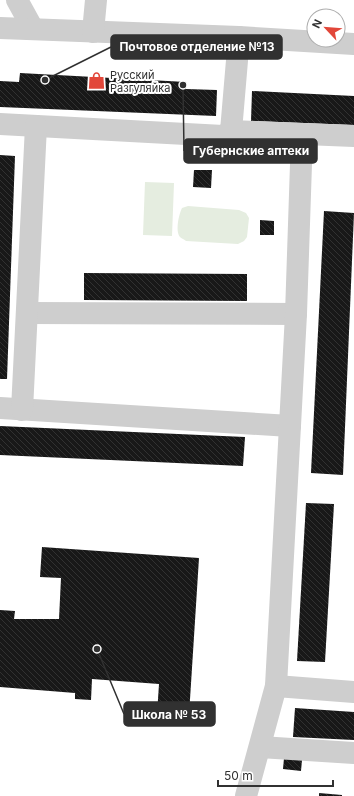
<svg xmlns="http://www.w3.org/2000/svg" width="354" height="796" font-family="Inter,sans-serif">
<defs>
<pattern id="building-back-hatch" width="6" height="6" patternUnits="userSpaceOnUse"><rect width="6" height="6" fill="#181818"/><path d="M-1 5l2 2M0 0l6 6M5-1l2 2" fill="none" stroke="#313131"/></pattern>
</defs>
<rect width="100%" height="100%" fill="#fff"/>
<g fill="#e5ede0">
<path d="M145 182 174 183 172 236 143 235Z"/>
<path d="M188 206 239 210 246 213 249 218 247 237 244 241 238 244 186 241C185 240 181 238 180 237 175 231 179 214 182 208Z"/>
</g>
<g fill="url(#building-back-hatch)">
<path d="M20 73 186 82V89L217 90 216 116 0 107V81L19 82Z"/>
<path d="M252 91 354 96V125L251 121Z"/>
<path d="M0 155 15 156 7 379H0Z"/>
<path d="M194 170H212L211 188 193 187Z"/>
<path d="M324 211 354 213 343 475 311 473Z"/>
<path d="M260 220 274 221V235H260Z"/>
<path d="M84 273 247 274V301L84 300Z"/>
<path d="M0 426 245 437 243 466 0 455Z"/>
<path d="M306 503 334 504 325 662 297 661Z"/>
<path d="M42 547 199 558 189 715 157 714 159 684 92 679 91 700 75 699V693L0 687V610L15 611 14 619H59L61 578 40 577Z"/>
<path d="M295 708 354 712V740L293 737Z"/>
<path d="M284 758 302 760 301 771 283 769Z"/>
<path d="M319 793 342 795V796H319Z"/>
</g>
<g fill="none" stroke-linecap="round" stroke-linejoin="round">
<g stroke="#cecece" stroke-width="22">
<path d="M17 0 33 29"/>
<path d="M0 28 239 37 354 44"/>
<path d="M93 32 96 0"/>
<path d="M0 124 223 136 231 131 354 136"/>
<path d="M231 131 239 37"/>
<path d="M27 313 296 314"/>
<path d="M0 408 290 426"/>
<path d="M22 410 36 126"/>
<path d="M276 686 354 692"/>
<path d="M260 747 354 753"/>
<path d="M246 796 276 686 296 314 302 134"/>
</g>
</g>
<defs>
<symbol id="shop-bare" viewBox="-9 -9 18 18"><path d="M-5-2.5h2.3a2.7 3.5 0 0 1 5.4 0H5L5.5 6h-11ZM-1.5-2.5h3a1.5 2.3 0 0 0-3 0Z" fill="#e2473a" stroke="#fff" stroke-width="2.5" paint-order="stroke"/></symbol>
</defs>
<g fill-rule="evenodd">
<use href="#shop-bare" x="84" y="68" width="25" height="25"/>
</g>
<g text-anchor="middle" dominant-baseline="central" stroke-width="4" stroke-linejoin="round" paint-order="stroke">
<g font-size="11" fill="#313131" stroke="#fff" text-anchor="start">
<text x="110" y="75">Русский<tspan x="110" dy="13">Разгуляйка</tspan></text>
</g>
</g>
<path fill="none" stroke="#313131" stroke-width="1.5" d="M45 80L111 47M183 85L184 151M97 649L124 714"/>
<g fill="#313131" stroke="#fff" stroke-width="1.5">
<circle cx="45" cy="80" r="4"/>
<circle cx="183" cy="85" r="4"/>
<circle cx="97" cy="649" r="4"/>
</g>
<g fill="#313131" stroke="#313131" stroke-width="1.5">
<rect x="111" y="35" width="171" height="24" rx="4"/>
<rect x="184" y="139" width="133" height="24" rx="4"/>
<rect x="124" y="702" width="91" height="24" rx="4"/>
</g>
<g font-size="12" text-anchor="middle" font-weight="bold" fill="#fff">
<text x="197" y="51">Почтовое отделение №13</text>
<text x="251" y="155">Губернские аптеки</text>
<text x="169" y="719">Школа № 53</text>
</g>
<g transform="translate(326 28) rotate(296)"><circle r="19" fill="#ffffff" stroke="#adadad"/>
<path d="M0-3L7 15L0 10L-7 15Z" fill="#e2473a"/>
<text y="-6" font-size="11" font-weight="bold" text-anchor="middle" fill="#313131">N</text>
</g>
<path d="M218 780v6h115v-6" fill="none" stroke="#313131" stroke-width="2"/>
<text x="224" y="780" font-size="12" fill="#313131" stroke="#ffffff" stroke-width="3" paint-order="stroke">50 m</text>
</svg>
